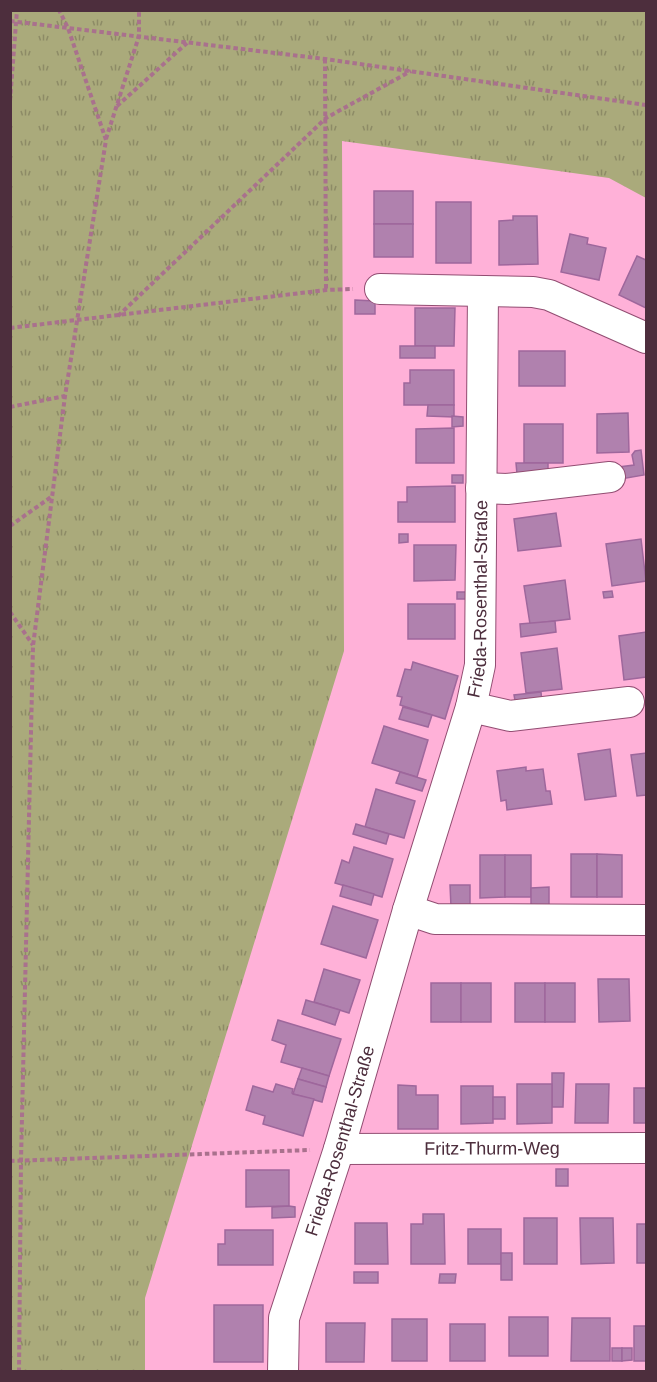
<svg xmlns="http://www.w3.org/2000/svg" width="657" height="1382" font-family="Helvetica,sans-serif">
<defs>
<pattern id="grass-tufts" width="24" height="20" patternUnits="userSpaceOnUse" patternTransform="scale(1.5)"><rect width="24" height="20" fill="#aaaa7b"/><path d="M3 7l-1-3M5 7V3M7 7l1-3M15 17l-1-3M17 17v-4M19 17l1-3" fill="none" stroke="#8d8b66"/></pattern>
</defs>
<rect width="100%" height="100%" fill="#ffb1d8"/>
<path fill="url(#grass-tufts)" d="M10 11H646V198L609 178 342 141 344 651 145 1298V1371H11Z"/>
<g fill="#b081ae" stroke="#9e679c" stroke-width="1.5">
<rect x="374" y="191" width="39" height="33"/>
<rect x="436" y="202" width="35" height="61"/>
<path d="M513 216H537L538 264 499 265V221L513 220Z"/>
<rect x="374" y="224" width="39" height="33"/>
<path d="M570 234 588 238 587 244 606 248 599 280 561 272Z"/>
<path d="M637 256 646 260V308L619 295Z"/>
<path d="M355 300 375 301V314H355Z"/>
<path d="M415 308H455L454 346H415Z"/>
<rect x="400" y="346" width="35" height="12"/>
<rect x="519" y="351" width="46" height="35"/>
<path d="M410 370H454V405H404V383H410Z"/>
<path d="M428 405H454V417L427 416Z"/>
<path d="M628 413 629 452 597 453V414Z"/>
<path d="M452 416 463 417V426L452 427Z"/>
<rect x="524" y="424" width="39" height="39"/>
<path d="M454 428V463H416V429Z"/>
<path d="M641 450 644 475 621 479 619 467 634 465 632 455 635 451Z"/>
<path d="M516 463H548V474H517Z"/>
<rect x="452" y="475" width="11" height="8"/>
<path d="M455 486V522H398V502H407V487Z"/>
<path d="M556 513 561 546 518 551 514 519Z"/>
<path d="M399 534H408V542L399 543Z"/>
<path d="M641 539 646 581 612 586 606 544Z"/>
<path d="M414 545H456L455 580 414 581Z"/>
<path d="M565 580 570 619 530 624 524 586Z"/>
<path d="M612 591 613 597 604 598 603 592Z"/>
<rect x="457" y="592" width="10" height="7"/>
<rect x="408" y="604" width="47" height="35"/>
<path d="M555 621 556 632 521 637 520 624Z"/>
<path d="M646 632V677L624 680 619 636Z"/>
<path d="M557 648 562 689 526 693 521 653Z"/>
<path d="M413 662 458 676 445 719 400 705 402 697 397 696 405 669 411 670Z"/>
<path d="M541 692 542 703 516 706 514 695Z"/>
<path d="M403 707 432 715 428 727 399 719Z"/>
<path d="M384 726 428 740 417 777 372 763Z"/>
<path d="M610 749 616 796 585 800 578 754Z"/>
<path d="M646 753V795L637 796 631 755Z"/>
<path d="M526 767V771L543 769 546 791H550L552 804 507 810 506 800 501 801 497 771Z"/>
<path d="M400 772 426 780 422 791 396 783Z"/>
<path d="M376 789 415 801 404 838 365 827Z"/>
<path d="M356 824 389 834 386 844 353 834Z"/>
<path d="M354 847 393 859 382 897 335 883 342 860 349 863Z"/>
<rect x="571" y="854" width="26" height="43"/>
<path d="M597 854 622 855V897H597Z"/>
<path d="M480 855H505V897L480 898Z"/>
<rect x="505" y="855" width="26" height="42"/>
<path d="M343 885 374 894 371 905 340 896Z"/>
<path d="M450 885H470V907H451Z"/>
<path d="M549 887V905L531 906V888Z"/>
<path d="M333 906 378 920 366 958 321 944Z"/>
<path d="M324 969 360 980 349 1013 314 1002Z"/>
<path d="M598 979H629L630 1021 599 1022Z"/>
<rect x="431" y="983" width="30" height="39"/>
<rect x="461" y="983" width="30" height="39"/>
<rect x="515" y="983" width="30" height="39"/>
<rect x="545" y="983" width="30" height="39"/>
<path d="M306 1000 340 1010 335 1025 302 1014Z"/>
<path d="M278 1020 341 1039 329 1076 281 1062 286 1045 272 1040Z"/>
<path d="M302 1068 329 1076 326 1087 298 1079Z"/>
<path d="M552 1073H564L563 1107H552Z"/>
<path d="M298 1079 326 1087 322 1102 293 1094Z"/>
<path d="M276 1084 293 1089 292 1093 293 1094 314 1099 303 1136 263 1124 265 1116 246 1110 253 1086 273 1092Z"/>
<path d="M517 1084H552V1123L517 1124Z"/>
<path d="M576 1084H609L608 1123H575Z"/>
<path d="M398 1085 416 1086V1095H438V1129H398Z"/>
<path d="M461 1086H493V1123L461 1124Z"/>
<rect x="634" y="1088" width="12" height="35"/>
<rect x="493" y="1097" width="12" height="22"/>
<rect x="556" y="1169" width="12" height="17"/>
<path d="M246 1170H289V1206L246 1207Z"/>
<path d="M289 1206 295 1207V1217L272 1218V1207Z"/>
<path d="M423 1214H444L445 1264H411V1224H423Z"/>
<rect x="524" y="1218" width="33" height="46"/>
<path d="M580 1218H613L614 1263 581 1264Z"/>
<path d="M355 1223H387L388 1264H355Z"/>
<rect x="637" y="1224" width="9" height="39"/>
<rect x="468" y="1229" width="33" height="35"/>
<path d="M225 1230H273V1265H218V1244H225Z"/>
<rect x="501" y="1253" width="11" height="27"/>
<rect x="354" y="1272" width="24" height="11"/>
<path d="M440 1274H456L455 1283H439Z"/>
<rect x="214" y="1305" width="49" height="57"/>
<rect x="509" y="1317" width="39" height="39"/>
<path d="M572 1318H610V1361H571Z"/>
<rect x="392" y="1319" width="35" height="42"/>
<path d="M326 1323H365L364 1362H326Z"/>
<rect x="450" y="1324" width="35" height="37"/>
<rect x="634" y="1326" width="12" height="35"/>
<rect x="612" y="1348" width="10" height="13"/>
<path d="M622 1348H632V1360L622 1361Z"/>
</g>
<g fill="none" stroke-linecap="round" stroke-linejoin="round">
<defs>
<g id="minor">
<path d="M380 289 533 292 549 295 646 338"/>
<path d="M481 488 507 489 610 477"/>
<path d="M471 707 510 716 629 702"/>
<path d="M408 910 435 919 646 920"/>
<path id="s1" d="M339 1149 646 1148"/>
<path id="s2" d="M283 1372 284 1318 339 1149 408 910 471 707 480 665 483 291"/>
</g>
</defs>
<use href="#minor" stroke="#924d72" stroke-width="32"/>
<g stroke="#a9718d" stroke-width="4" stroke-dasharray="4.5 3" stroke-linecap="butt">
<path d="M10 21 325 59 646 105"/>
<path d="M325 59 326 290"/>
<path d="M10 101 17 10"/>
<path d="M117 106 187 43"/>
<path d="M106 139 139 36V10"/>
<path d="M118 316 326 118 411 71"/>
<path d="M10 328 326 290 353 289"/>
<path d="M10 407 65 396"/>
<path d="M10 526 51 497"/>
<path d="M10 612 33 645"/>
<path d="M10 1161 310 1150"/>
<path d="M19 1372 21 1160 33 646 65 396 106 140 68 28 59 10"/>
</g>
<use href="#minor" stroke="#fff" stroke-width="30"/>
</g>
<g text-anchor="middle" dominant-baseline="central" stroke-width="4.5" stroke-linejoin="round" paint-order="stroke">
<g font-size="18" fill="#4d2e3d" stroke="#ffb1d8">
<text stroke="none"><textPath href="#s2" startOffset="802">Frieda-Rosenthal-Straße</textPath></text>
<text stroke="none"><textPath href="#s2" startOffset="240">Frieda-Rosenthal-Straße</textPath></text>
<text stroke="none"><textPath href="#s1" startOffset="153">Fritz-Thurm-Weg</textPath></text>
</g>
</g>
<rect width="657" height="1382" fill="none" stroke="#4d2e3d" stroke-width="24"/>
</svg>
